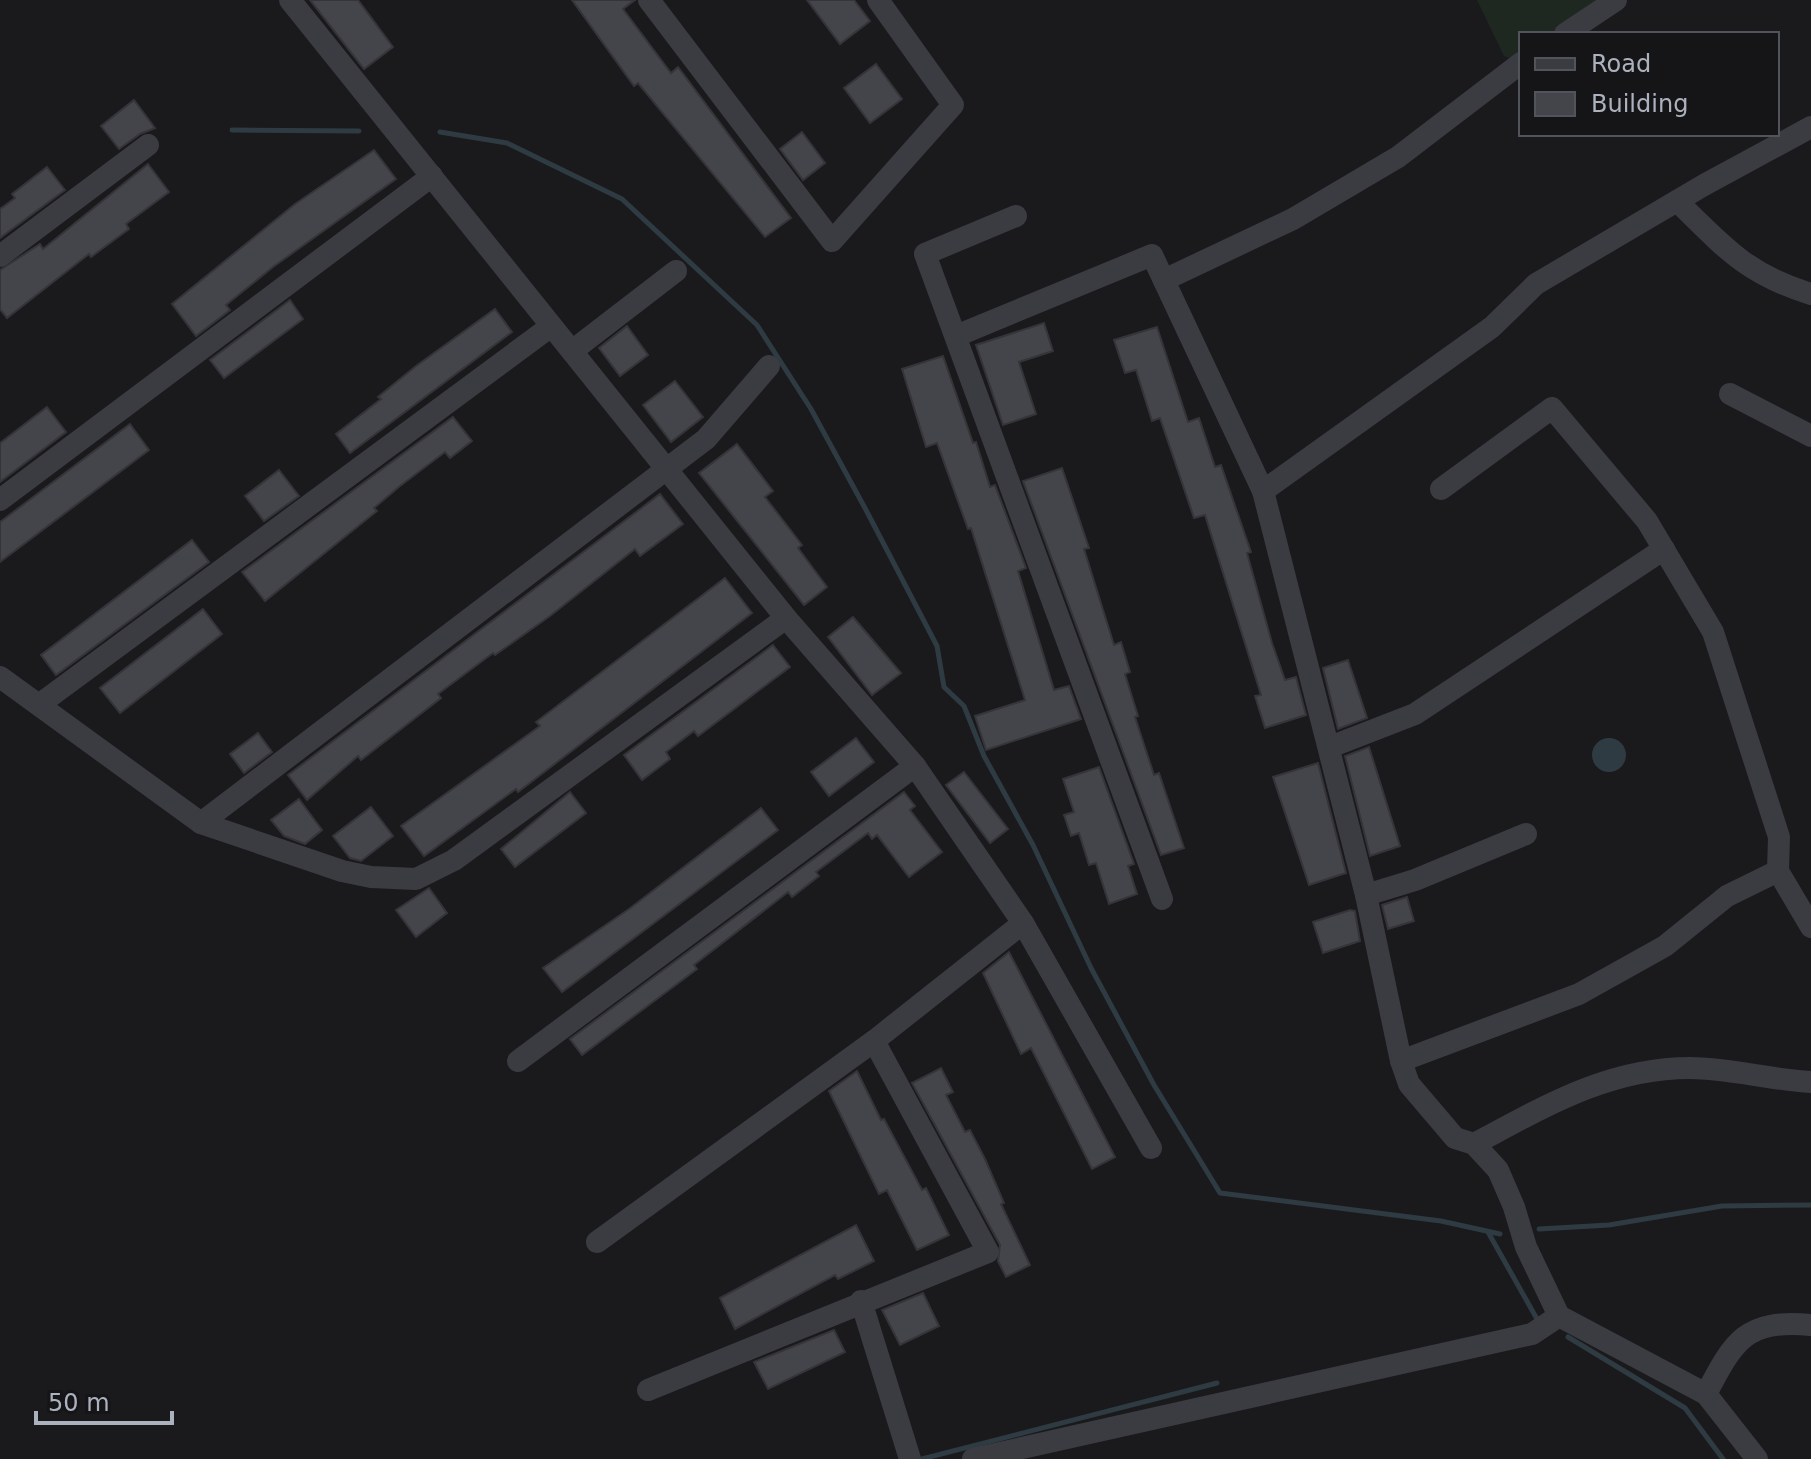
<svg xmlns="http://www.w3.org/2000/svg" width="1811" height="1459" font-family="'DejaVu Sans',sans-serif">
<rect width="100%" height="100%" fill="#1a1a1d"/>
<path fill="#1f2820" d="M1477 0H1600L1549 34H1521V53L1512 59 1504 56Z"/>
<circle fill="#2f3b42" cx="1609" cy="755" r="17"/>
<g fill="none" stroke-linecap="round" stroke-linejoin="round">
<g stroke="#2f3b42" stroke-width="5">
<path d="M232 130 359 131"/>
<path d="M440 132 507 143 622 199 757 325 811 409 866 510 937 646 944 687 964 706 984 756 1033 845 1091 968 1154 1085 1220 1193 1441 1221 1500 1234"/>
<path d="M1539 1229 1609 1225 1722 1206 1811 1205"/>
<path d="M1488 1232 1537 1319"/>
<path d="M1568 1337 1685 1408 1723 1459"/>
<path d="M922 1459 1217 1383"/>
</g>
</g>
<g fill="#44454a" stroke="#343439" stroke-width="2">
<path d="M310 0H358L393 47 364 69Z"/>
<path d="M572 0H635L623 9 671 73 678 67 791 218 765 237 638 83 634 86Z"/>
<path d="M807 0H854L870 21 840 44Z"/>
<path d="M876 64 902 99 870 123 844 88Z"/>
<path d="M134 100 155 128 140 134 119 149 101 126Z"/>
<path d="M802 132 825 163 803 180 780 149Z"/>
<path d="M374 150 396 179 273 267 226 305 230 310 196 336 172 304 295 204Z"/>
<path d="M148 164 169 192 126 224 129 229 91 257 89 254 7 318 0 309V270L40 244 43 249Z"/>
<path d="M47 167 65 190 0 238V209L15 198 12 194Z"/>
<path d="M290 300 303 319 224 378 210 360Z"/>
<path d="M495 309 512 332 350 453 336 434 381 399 378 397 416 366Z"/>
<path d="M1044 323 1053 351 1019 362 1036 414 1003 425 976 345Z"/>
<path d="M627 326 648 355 620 376 599 348Z"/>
<path d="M1157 327 1188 422 1199 418 1215 467 1221 465 1251 552 1247 553 1272 643 1285 680 1296 677 1306 715 1265 728 1255 696 1261 695 1205 515 1194 518 1160 418 1152 421 1136 370 1125 373 1114 340Z"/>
<path d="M943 356 973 443 976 442 990 487 995 485 1026 568 1018 571 1054 690 1069 686 1081 719 986 750 975 716 1025 700 971 528 968 529 937 443 926 447 902 369Z"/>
<path d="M675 381 703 417 671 442 643 405Z"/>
<path d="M47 407 66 432 0 482V443Z"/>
<path d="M453 417 472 441 450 458 445 452 400 486 374 508 377 511 265 601 242 572Z"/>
<path d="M130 424 149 450 0 562V522Z"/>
<path d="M737 444 773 491 765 497 802 545 798 548 827 587 804 605 699 473Z"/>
<path d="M1062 468 1089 548 1084 549 1114 645 1121 642 1130 672 1125 674 1138 716 1135 717 1154 775 1159 773 1184 848 1161 855 1023 481Z"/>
<path d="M279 470 299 496 264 521 245 496Z"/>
<path d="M660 494 683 524 640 556 635 549 550 616 495 655 493 653 438 694 441 698 361 760 358 756 307 800 288 775Z"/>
<path d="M192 540 209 562 56 675 41 655Z"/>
<path d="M725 578 752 613 518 792 516 789 424 856 401 826 540 726 536 722Z"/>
<path d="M203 609 222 634 120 713 100 688Z"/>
<path d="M853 617 901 673 872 695 828 637Z"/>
<path d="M773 645 790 667 698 736 694 731 666 752 670 759 642 780 624 755Z"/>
<path d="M1348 660 1367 718 1338 729 1323 668Z"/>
<path d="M258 733 272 752 244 773 230 754Z"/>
<path d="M856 738 874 762 829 796 811 772Z"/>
<path d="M1369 747 1400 846 1370 856 1345 756Z"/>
<path d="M1318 763 1346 873 1309 885 1273 777Z"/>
<path d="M1099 767 1134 864 1128 866 1137 894 1109 904 1096 863 1089 865 1079 833 1071 836 1064 815 1074 812 1063 779Z"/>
<path d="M964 772 1008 829 990 843 946 785Z"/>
<path d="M570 792 586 813 515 867 501 849Z"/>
<path d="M904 792 915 806 910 810 942 852 909 877 877 835 872 839 868 833 816 872 819 876 792 897 788 892 694 965 697 969 582 1055 570 1039Z"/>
<path d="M299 799 322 830 305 844 284 836 271 820Z"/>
<path d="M371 807 393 836 361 861 350 858 333 836Z"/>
<path d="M761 808 778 830 562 992 543 968 629 909Z"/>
<path d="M429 888 447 913 416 937 396 910Z"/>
<path d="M1407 897 1414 921 1388 929 1382 905Z"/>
<path d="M1350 910 1355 911 1360 941 1323 953 1313 922Z"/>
<path d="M1009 952 1115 1157 1092 1169 1031 1048 1021 1054 983 973Z"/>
<path d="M941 1068 953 1092 946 1095 965 1132 970 1130 985 1159 1004 1203 1001 1204 1030 1265 1006 1277 998 1261 1000 1245 912 1083Z"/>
<path d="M857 1071 881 1120 884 1119 922 1190 926 1188 949 1235 917 1250 887 1190 879 1194 829 1091Z"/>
<path d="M856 1225 874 1261 838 1279 835 1275 735 1329 720 1298Z"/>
<path d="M923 1293 939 1326 900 1345 882 1310Z"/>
<path d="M834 1330 845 1352 768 1389 754 1362Z"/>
</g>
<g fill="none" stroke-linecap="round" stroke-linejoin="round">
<g stroke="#3b3c42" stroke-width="22">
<path d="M290 0 786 618 915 766 1023 923 1151 1148"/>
<path d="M649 0 832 241 953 105 878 0"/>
<path d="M1565 34 1616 0"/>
<path d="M1677 201C1724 247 1746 274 1811 294"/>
<path d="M1016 216 925 254 1162 899"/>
<path d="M0 256 148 145"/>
<path d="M1164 280 1293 219 1398 157 1521 63"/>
<path d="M956 336 1152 255 1263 491 1366 895 1401 1061 1409 1084 1455 1138 1474 1144 1498 1170 1514 1207 1526 1247 1559 1316 1706 1394 1757 1459"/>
<path d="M572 351 676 271"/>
<path d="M1730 394 1811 436"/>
<path d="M1441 489 1552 408 1647 521 1713 632 1779 837 1778 871 1811 927"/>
<path d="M1263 491 1492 327 1536 284 1704 185 1811 127"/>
<path d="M0 500 432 176"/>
<path d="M0 677 201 823 342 871 371 877 416 879 454 860 786 618"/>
<path d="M40 704 550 327"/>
<path d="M1330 747 1415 714 1664 549"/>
<path d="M201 823 706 439 769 366"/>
<path d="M1366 895 1415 880 1526 834"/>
<path d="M518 1061 915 766"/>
<path d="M1401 1061 1579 994 1665 946 1727 896 1778 871"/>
<path d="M1474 1144C1544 1107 1608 1068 1690 1068 1729 1068 1771 1080 1811 1082"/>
<path d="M597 1242 874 1041 1023 923"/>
<path d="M861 1301 910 1459"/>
<path d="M648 1390 988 1252 874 1041"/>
<path d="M1706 1394C1734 1341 1745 1319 1811 1325"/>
<path d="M973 1459 1532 1334 1559 1316"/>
</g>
</g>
<rect x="1519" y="32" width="260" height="104" fill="#151518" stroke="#51545a" stroke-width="2"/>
<rect x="1535" y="58" width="40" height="12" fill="#3b3c42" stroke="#51545a" stroke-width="2"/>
<text x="1591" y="72" font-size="24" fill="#acb2bd">Road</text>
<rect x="1535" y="92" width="40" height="24" fill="#44454a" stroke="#51545a" stroke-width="2"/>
<text x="1591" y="112" font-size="24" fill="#acb2bd">Building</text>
<path d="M36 1411v12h136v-12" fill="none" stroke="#acb2bd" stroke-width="4"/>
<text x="48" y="1411" font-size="24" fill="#acb2bd" stroke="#151518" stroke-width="6" paint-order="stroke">50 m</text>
</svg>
